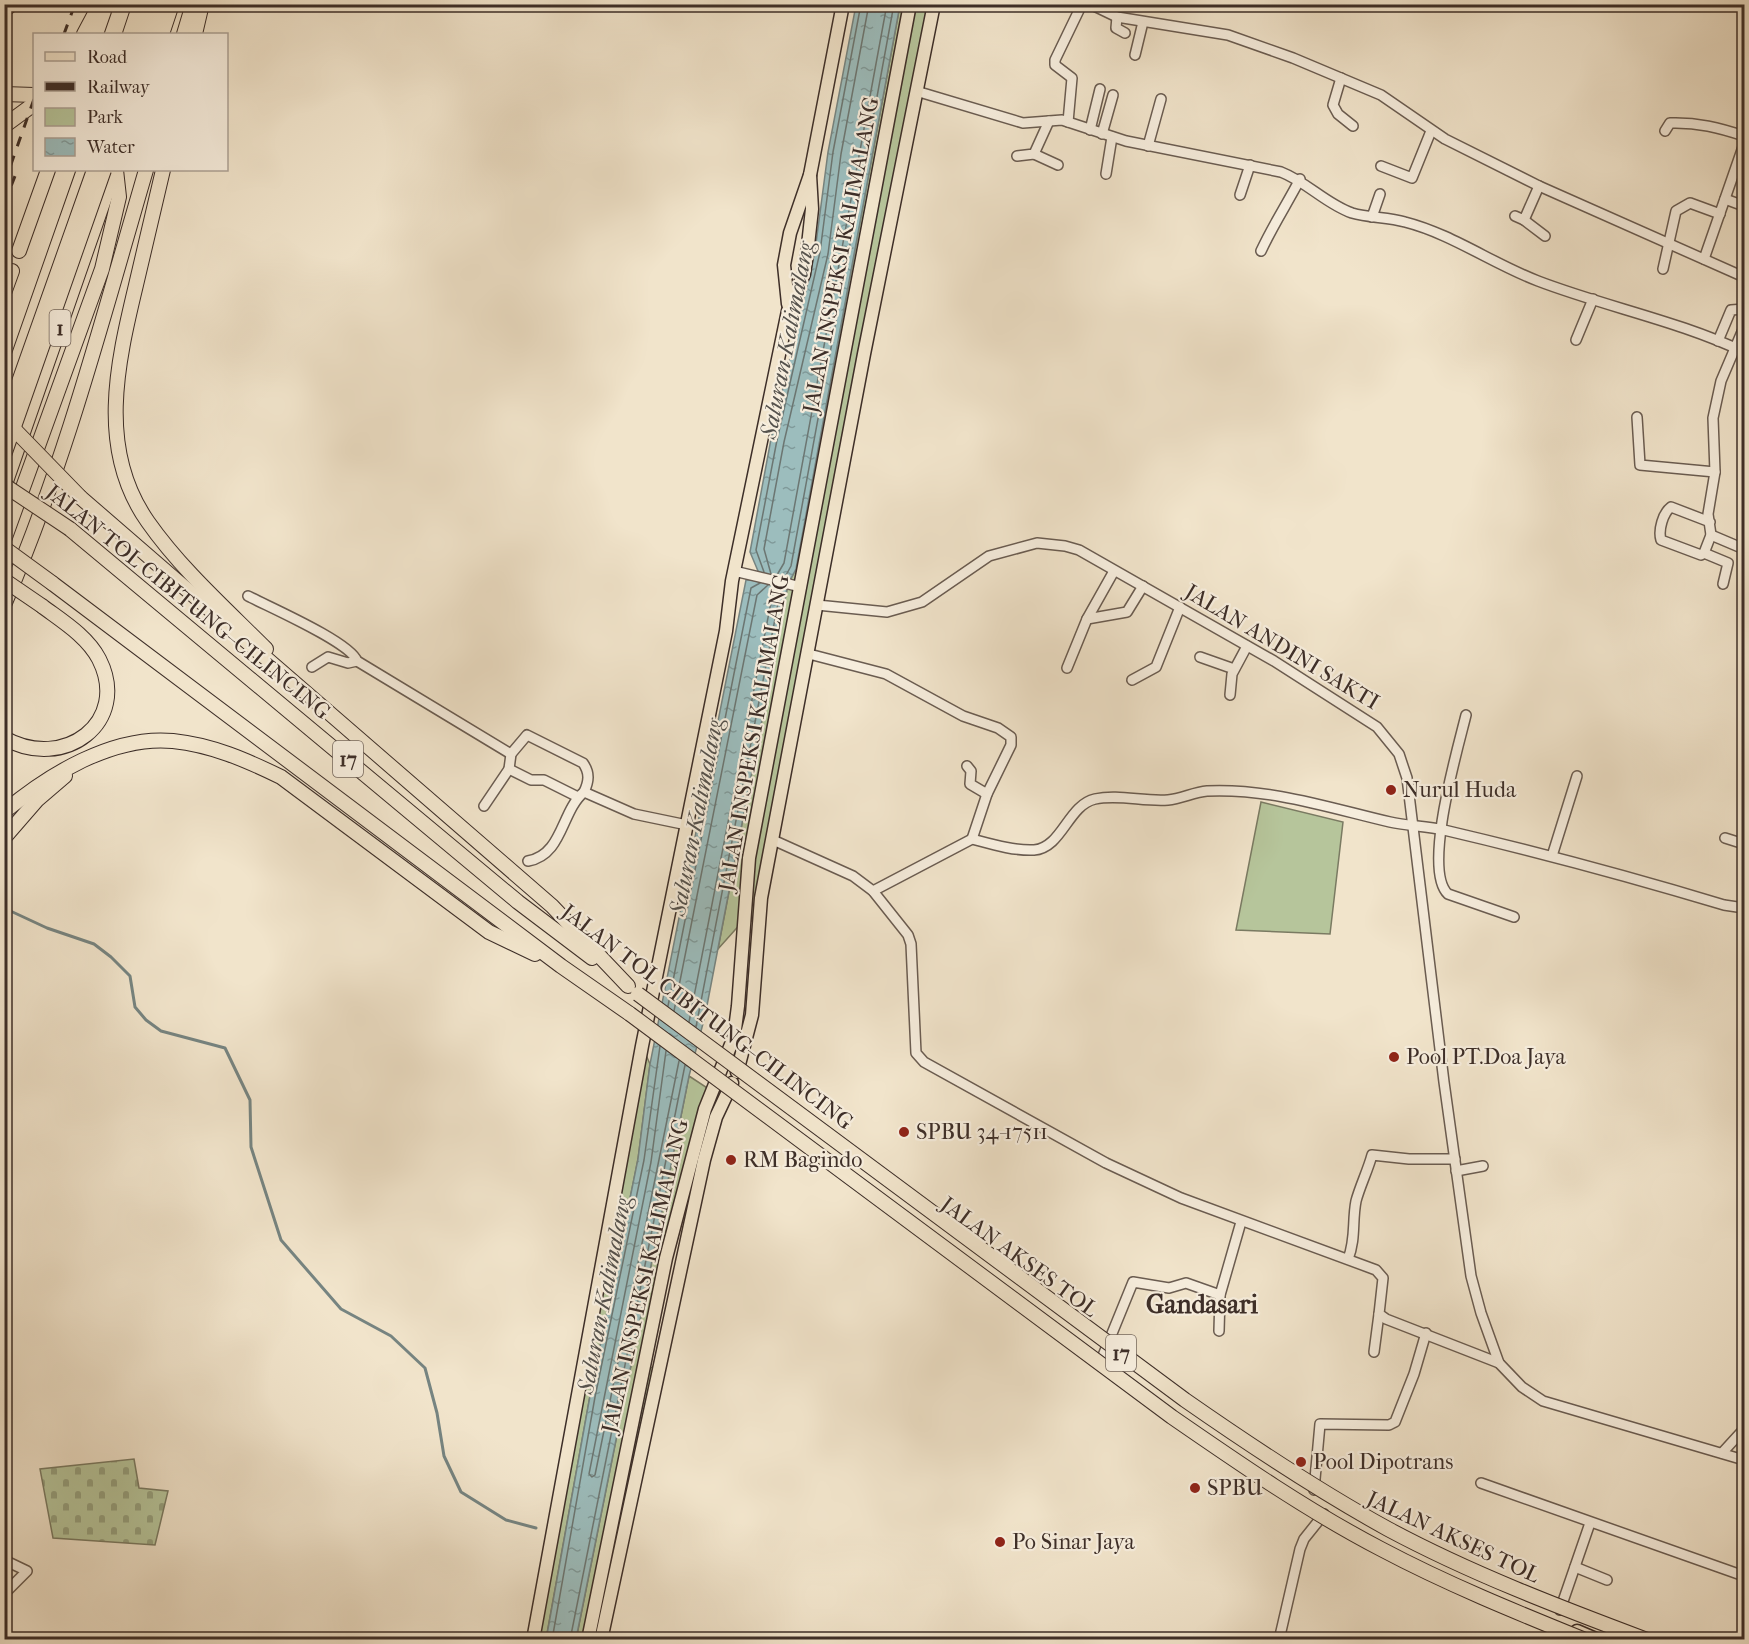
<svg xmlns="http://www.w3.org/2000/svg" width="1749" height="1644" font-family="'IM FELL French Canon',serif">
<defs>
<pattern id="cemetery-stones" width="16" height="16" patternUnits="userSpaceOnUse" patternTransform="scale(1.5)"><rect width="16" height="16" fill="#b6c59b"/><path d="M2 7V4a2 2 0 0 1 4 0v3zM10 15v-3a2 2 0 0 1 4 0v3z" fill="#95a07e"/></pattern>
<pattern id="water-ripples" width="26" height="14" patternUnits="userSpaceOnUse" patternTransform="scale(1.5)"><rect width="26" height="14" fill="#9cbdbd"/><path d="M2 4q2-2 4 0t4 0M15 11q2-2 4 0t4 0" fill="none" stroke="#809a9a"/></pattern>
</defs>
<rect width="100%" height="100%" fill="#f1e4cb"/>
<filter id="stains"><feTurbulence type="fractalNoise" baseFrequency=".00333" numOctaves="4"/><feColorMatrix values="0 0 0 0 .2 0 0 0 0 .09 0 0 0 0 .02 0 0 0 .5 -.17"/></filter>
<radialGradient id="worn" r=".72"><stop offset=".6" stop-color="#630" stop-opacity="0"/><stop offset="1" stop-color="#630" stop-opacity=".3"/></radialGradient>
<g fill="#b6c59b" stroke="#7a7a62" stroke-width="1.5">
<path d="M900 5H934L758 921H743L718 949 788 584 796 569Z"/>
<path d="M1261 802 1343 822 1330 934 1236 930Z"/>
<path d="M642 1046 650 1064 638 1159 590 1396 546 1639 533 1640Z"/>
<path d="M689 1076 712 1091 644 1366 659 1369 601 1639 576 1640Z"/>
</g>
<path fill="url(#cemetery-stones)" stroke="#7a7a62" stroke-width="1.5" d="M134 1459 139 1488 168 1491 155 1545 53 1538 40 1469Z"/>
<path fill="url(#water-ripples)" stroke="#768481" stroke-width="1.5" d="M856 5H900L796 569 788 584 705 1016 689 1076 576 1639 546 1640 590 1396 638 1159 650 1064 746 580H755L758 571 750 552 771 439 815 251 828 152Z"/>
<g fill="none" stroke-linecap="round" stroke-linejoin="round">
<g stroke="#6c7672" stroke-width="1.5">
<path d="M764 572 756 550 777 440 820 252 833 152 861 4"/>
<path d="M771 574 764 549 784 442 828 254 841 154 869 4"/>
<path d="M777 575 784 563 887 4"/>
<path d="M785 577 791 566 894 4"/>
<path d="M668 1006 751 588 760 583"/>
<path d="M674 1011 757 595 768 585"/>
<path d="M689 1022 774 587"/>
<path d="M696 1027 781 588"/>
<path d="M666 1051 651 1162 589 1474 592 1477 595 1475 679 1061"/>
<path d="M552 1640 595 1397 644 1160 660 1046"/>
<path d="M570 1640 685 1065"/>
</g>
<path stroke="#768481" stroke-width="3" d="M4 908 47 928 94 944 111 957 130 976 135 1007 146 1020 161 1031 225 1048 250 1100 251 1147 281 1240 341 1309 391 1336 425 1368 437 1413 444 1456 461 1492 506 1520 536 1528"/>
<defs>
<g id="minor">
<path d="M1090 4 1117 17 1228 35 1293 58 1381 95 1445 139 1539 186 1744 277"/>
<path d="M1117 17 1116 28 1125 33"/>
<path d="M1135 55 1143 22"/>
<path d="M1341 78 1333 105 1338 114 1353 126"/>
<path d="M916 91 1023 123 1062 120 1126 141 1281 172C1307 182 1326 204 1352 213 1369 218 1388 217 1405 222 1452 234 1493 264 1538 281 1606 307 1679 321 1744 352"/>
<path d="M1068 122 1072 78 1055 65V60L1082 4"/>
<path d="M1090 130 1100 89"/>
<path d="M1665 131 1670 123C1697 122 1720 128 1744 136"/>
<path d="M1102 134 1113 95"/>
<path d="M1148 146 1161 99"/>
<path d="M1034 154 1058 165"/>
<path d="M1017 156 1034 154 1049 121"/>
<path d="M1381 166 1412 178 1431 131"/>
<path d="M1106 174 1112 137"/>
<path d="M1240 195 1250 165"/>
<path d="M1725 199 1744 206"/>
<path d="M1515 216 1524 220 1539 186"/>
<path d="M1372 217 1380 194"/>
<path d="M1524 220 1545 236"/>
<path d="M1261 251C1273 225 1287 204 1300 179"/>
<path d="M1704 259 1744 144"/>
<path d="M1663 269 1676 211 1690 203 1720 214"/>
<path d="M1576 340 1593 299"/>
<path d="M1718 341 1731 310 1744 309"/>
<path d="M1637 417 1640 465 1715 472"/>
<path d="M1710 522 1671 507C1663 513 1658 530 1661 540L1701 555 1704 553 1711 535 1708 514 1715 472 1713 418 1721 381 1744 327"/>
<path d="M1711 535 1744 549"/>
<path d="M1704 553 1728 563 1723 584"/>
<path d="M734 571 801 587"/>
<path d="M248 596C269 607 350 642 357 661L511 754"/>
<path d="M817 605 887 612 922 602 989 556 1037 543 1065 546 1079 550 1274 661 1377 727 1399 754 1407 778 1444 1082 1471 1276 1481 1313 1499 1363 1522 1387 1543 1401 1744 1460"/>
<path d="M1087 619 1127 612 1143 586"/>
<path d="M809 654 886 674 963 716 998 728 1011 737V745L987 794 972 839"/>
<path d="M1200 657 1234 669"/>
<path d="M312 667 328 657 348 663 357 661"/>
<path d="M1067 668 1087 619 1114 571"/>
<path d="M1132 680 1156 667 1180 607"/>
<path d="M1230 695 1232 674 1247 646"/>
<path d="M1466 715C1458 748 1422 870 1448 894L1514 917"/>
<path d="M967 766 971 771 970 784 987 794"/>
<path d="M509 769 531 780H544L578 797"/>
<path d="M484 806 509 769 511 754 527 735 583 763C590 773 589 781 584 792"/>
<path d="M1725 838 1744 844"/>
<path d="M773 840 853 876 873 891 908 935 911 944 916 1053 924 1062 1106 1163 1181 1198 1376 1270 1383 1278 1379 1314 1386 1319 1499 1363"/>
<path d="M1552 856 1577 776"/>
<path d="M528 861C563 855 561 811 584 792L634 814 687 825"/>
<path d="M873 891 972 839C991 844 1014 851 1034 850 1062 848 1068 805 1095 799 1119 794 1144 802 1168 800 1181 799 1194 792 1207 791 1270 788 1330 808 1390 822 1408 826 1426 826 1444 830 1538 852 1631 877 1724 905L1744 908"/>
<path d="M1456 1171 1483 1166"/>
<path d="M1348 1259C1356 1239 1352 1221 1356 1201 1360 1186 1368 1170 1372 1155L1409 1159H1455"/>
<path d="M1219 1331 1220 1295 1241 1222"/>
<path d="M1374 1352 1379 1314"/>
<path d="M1102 1358 1133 1282 1169 1288 1186 1283 1220 1295"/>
<path d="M1722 1453 1744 1429"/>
<path d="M1481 1483 1744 1576"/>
<path d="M1314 1490 1320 1424 1389 1425 1395 1422 1414 1374 1426 1333"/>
<path d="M4 1560 27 1571 4 1594"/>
<path d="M1575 1567 1607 1580"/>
<path d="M1560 1610 1590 1523"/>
<path d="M1279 1640 1300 1549 1304 1539 1324 1514"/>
</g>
<g id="major">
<path d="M788 304 784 265 790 233 810 175 843 4"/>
<path d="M737 1072 752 1015 761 898 864 354 934 4"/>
<path d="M1577 1631 1598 1640"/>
<path d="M533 1640 642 1046 726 631 732 581 788 311 804 274 807 254 812 209 810 175"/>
<path d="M588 1640 666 1258 705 1109 734 1037 738 1006 749 858 910 4"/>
<path d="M601 1640 704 1160 716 1117 732 1083"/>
</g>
<g id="highway">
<path d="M4 10 12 4"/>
<path d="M84 34 100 4"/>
<path d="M96 34 104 11"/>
<path d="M130 34 140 4"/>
<path d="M141 34 151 4"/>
<path d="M151 34 162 4"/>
<path d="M162 34 172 4"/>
<path d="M184 34 193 4"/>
<path d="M195 34 202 4"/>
<path d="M4 94 34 95"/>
<path d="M4 126 34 104"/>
<path d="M163 170C154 208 145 246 136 285 117 364 97 450 148 522 181 569 226 609 266 649"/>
<path d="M19 251 48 170"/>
<path d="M4 293 12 271"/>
<path d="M4 398 84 170"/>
<path d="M4 487 114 171"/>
<path d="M80 497 552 906 628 986"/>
<path d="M70 529 518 902 592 958"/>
<path d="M4 540 102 269 119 197 116 170"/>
<path d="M52 583 561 966 630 1014"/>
<path d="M4 605C65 464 103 317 146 170"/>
<path d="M4 738C64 772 131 722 99 659 87 636 62 621 42 606"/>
<path d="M4 812C48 775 113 735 173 741 212 745 246 760 281 777L489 932 535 954"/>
<path d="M4 838 37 800 65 776"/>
</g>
</defs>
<use href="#minor" stroke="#6a5c51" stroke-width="12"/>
<use href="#major" stroke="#3d2e28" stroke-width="15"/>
<use href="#highway" stroke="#3d2e28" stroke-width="16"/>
<use href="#minor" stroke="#f6eddd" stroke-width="9"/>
<use href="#major" stroke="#f1e4cb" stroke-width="12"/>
<use href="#highway" stroke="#f1e4cb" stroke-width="14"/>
<g stroke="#3d2e28" stroke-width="3" stroke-dasharray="10 10" stroke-linecap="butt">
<path d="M64 34 75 4"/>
<path d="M4 184 34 99"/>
<path d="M4 204 15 176"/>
</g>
<defs>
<g id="highway-bridge">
<path d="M4 424 94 170"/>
<path d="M10 425 80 497"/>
<path d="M4 455 104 170"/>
<path d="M4 485 70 529"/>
<path d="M4 548 52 583"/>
<path d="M4 580 42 606"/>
<path d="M638 994 1185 1400C1251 1446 1317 1490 1388 1529 1470 1573 1559 1607 1647 1640"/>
<path d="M630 1014 1172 1417C1240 1464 1308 1511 1381 1549 1447 1584 1516 1612 1585 1640"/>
</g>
</defs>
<use href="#highway-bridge" stroke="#3d2e28" stroke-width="16" stroke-linecap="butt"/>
<use href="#highway-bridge" stroke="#f1e4cb" stroke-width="14"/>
</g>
<g fill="#8f2418" stroke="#f6eddd" stroke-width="2">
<circle cx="1391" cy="790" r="6"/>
<circle cx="1394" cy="1057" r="6"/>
<circle cx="904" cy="1132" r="6"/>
<circle cx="731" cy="1160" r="6"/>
<circle cx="1301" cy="1462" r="6"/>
<circle cx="1195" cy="1488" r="6"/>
<circle cx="1000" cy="1542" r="6"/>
</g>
<g text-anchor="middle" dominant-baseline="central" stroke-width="4.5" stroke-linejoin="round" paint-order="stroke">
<g fill="#f6eddd" stroke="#74675e" stroke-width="1.5">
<rect x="49.5" y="310" width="21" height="36" rx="4.5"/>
<rect x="333" y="741" width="30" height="36" rx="4.5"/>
<rect x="1106" y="1335" width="30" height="36" rx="4.5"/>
</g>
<g font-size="21" font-weight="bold" fill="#3d2e28">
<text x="60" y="328">1</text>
<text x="348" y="759">17</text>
<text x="1121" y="1353">17</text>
</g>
<g font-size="22" fill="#3d2e28" stroke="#f6eddd">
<text transform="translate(841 255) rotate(-79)">JALAN INSPEKSI KALIMALANG</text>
<text transform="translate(188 602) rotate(39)">JALAN TOL CIBITUNG–CILINCING</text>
<text transform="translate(1282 647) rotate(31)">JALAN ANDINI SAKTI</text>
<text transform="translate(754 733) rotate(-80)">JALAN INSPEKSI KALIMALANG</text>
<text transform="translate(707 1017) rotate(37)">JALAN TOL CIBITUNG–CILINCING</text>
<text transform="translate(1019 1257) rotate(36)">JALAN AKSES TOL</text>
<text transform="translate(645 1276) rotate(-77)">JALAN INSPEKSI KALIMALANG</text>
<text transform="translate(1453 1537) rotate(25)">JALAN AKSES TOL</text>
</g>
<g font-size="22" fill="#3d2e28" stroke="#f6eddd" text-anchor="start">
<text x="1403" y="790">Nurul Huda</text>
<text x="1406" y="1057">Pool PT.Doa Jaya</text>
<text x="916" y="1132">SPBU 34-17511</text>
<text x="743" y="1160">RM Bagindo</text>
<text x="1313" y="1462">Pool Dipotrans</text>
<text x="1207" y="1488">SPBU</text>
<text x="1012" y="1542">Po Sinar Jaya</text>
</g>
<g font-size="24" font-style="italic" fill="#55524d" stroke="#f6eddd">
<text transform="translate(787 340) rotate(-79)">Saluran Kalimalang</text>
<text transform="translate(696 817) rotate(-79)">Saluran Kalimalang</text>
<text transform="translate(604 1295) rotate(-79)">Saluran Kalimalang</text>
</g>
<g font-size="26" font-weight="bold" fill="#3d2e28" stroke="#f6eddd">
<text x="1202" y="1304">Gandasari</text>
</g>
</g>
<rect width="1749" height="1644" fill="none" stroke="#f1e4cb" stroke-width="24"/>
<rect x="6" y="6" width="1737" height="1632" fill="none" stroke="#3d2e28" stroke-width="3"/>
<rect x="12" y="12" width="1725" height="1620" fill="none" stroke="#3d2e28" stroke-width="1.5"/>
<rect x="33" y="33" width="195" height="138" fill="#f6eddd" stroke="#aca195" stroke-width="1.5"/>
<rect x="45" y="52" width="30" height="9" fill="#f1e4cb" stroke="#aca195" stroke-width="1.5"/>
<text x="87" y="63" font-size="18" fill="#3d2e28">Road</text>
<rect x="45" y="82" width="30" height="9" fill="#3d2e28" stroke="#aca195" stroke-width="1.5"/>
<text x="87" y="93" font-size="18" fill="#3d2e28">Railway</text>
<rect x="45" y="108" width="30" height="18" fill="#b6c59b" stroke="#aca195" stroke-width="1.5"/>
<text x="87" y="123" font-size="18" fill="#3d2e28">Park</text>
<rect x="45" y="138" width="30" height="18" fill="url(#water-ripples)" stroke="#aca195" stroke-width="1.5"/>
<text x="87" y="153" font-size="18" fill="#3d2e28">Water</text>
<rect width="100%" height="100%" filter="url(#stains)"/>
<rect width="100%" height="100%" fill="url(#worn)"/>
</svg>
